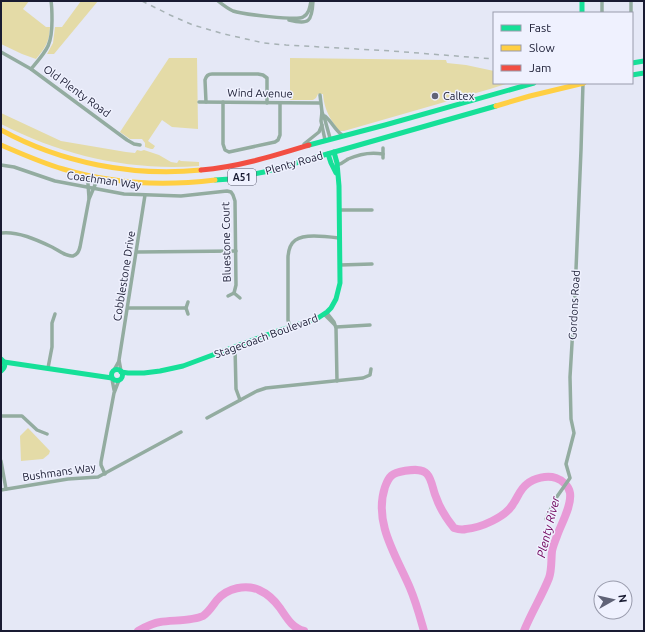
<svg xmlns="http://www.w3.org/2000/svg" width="645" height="632" font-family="Ubuntu,sans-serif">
<rect width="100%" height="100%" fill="#e5e8f6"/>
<g fill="#e4dba7">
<path d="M1 1H29L23 9 46 27H50C49 42 46 47 36 59L22 54 1 44Z"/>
<path d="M81 1H98L54 54H47L53 43 55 27H62Z"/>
<path d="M169 58H197L198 129 172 127 162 120 148 141 155 146 153 149H151L145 147V143L142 139H130L120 132Z"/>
<path d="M290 58 446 60 447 63 466 65 494 71V83H509L490 89 344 131H339C330 119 324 109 323 94H318L316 98 313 100H290Z"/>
<path d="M1 113 61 141 126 152 135 153 137 150 141 151 144 150 159 155 171 162 177 163 179 160 181 161 199 162V166C130 171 63 156 1 124Z"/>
<path d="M28 428 50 451 49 454 43 459 21 461 20 436Z"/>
</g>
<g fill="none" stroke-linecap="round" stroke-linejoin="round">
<g stroke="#e89ad7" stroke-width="8">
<path d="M138 631C145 627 152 623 160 622 172 620 193 621 203 616 209 612 213 605 217 600 227 588 246 584 259 590 268 594 275 601 280 608 287 618 292 628 304 631"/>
<path d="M424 631C420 617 416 602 410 588 397 557 373 523 385 487 389 476 392 473 404 471 411 470 422 468 427 474 432 479 433 491 436 497 440 509 446 518 454 528 457 529 462 530 466 529 480 528 506 517 513 504 518 497 520 489 527 484 534 478 547 475 556 478 562 480 569 486 570 493 572 506 561 524 557 536 555 541 553 546 552 551 551 560 552 570 549 578 542 596 531 613 524 631"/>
</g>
<g stroke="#93aca0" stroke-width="3.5">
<path d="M218 1C223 5 228 9 233 11 242 14 297 21 303 17 309 14 310 7 311 1"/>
<path d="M602 1V13"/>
<path d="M631 13V1"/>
<path d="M289 20C309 25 312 22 313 1"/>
<path d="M1 52 31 69 127 140 134 144 140 145"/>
<path d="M31 69C47 50 52 46 52 20 52 14 52 7 51 1"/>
<path d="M320 95 322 112 325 120 330 138"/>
<path d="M199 102 320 103"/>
<path d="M206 102 205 80C206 76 208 74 212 74H258L263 75 267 78V103"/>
<path d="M223 102V144L225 150 229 152 275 142 278 140 280 135V103"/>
<path d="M322 112 321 121 325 140"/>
<path d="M325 116C332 122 335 130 342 135"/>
<path d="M304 144 319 132 322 125"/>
<path d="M383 158V148"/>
<path d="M1 165 14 167 55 181 124 194 181 196 227 191 231 192 233 195 235 201 236 285 234 293"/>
<path d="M337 165C342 164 344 162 348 159 359 154 372 152 383 154"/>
<path d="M89 176 88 184 89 198"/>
<path d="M339 210H372"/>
<path d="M1 233C18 231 37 240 52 247 58 250 66 257 73 256 77 255 79 251 80 247L89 199 95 185 96 178"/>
<path d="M137 252 236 251"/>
<path d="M340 265 372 264"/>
<path d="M228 296 234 293 240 298"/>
<path d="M188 302 186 308 188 314"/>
<path d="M128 308H186"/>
<path d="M327 313 334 322 336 328 337 381"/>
<path d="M325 315 334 324"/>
<path d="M290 327 288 320V257C289 240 298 236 314 236 323 236 331 237 339 238"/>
<path d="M336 327 370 325"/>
<path d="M235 347 236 389 240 400"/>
<path d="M48 368 52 347V323L55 314"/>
<path d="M114 370 119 361"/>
<path d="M121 371 119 360 145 195"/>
<path d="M112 379 114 390"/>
<path d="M1 416H22L37 430 47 434"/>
<path d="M207 418 257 391 266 388 363 378 370 375 371 369"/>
<path d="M1 461 6 489"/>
<path d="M105 474 101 465V462L114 393 119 380"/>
<path d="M1 490 68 479 98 477 181 432"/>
<path d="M546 519 556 498 570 478 566 464 574 433 571 419 570 377 575 293 581 150 583 83"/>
</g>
<g stroke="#16e098" stroke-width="5">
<path d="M582 1V13"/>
<path d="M632 63 644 61"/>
<path d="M632 75 644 73"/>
<path d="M309 145 385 125 534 83"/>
<path d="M328 154 331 163 336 173"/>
<path d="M215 180 230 179 264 172 496 106"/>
<path d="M1 359C6 363 6 367 1 371"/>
<path d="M4 362 112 378"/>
<circle cx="117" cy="375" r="5.5"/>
<path d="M121 372 128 373H144L160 371 183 366 272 333 318 318 327 312 331 308 336 299 340 283 339 186 337 163 334 152"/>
</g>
<g stroke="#ffcf43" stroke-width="5">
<path d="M496 106 530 96 584 83"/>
<path d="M1 130C61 163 133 177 201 170"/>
<path d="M1 145C22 154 42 163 63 169 112 184 165 186 215 180"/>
</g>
<path stroke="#f24e42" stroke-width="5" d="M201 170C238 167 273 156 309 145"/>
<path stroke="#a7b2b5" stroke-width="1.5" stroke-dasharray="5 5" stroke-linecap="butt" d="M142 1 170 15 193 25 224 34 264 43 286 45 392 51 494 59"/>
</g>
<circle fill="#606377" stroke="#eff1fe" stroke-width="1.5" cx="435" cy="96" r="4"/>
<g text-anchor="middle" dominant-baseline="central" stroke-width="3" stroke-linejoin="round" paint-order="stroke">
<rect fill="#eff1fe" stroke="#595b6f" stroke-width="1" x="228" y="169" width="28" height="16" rx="3"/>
<g font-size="10" font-weight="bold" fill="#191b32">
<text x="242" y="177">A51</text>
</g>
<g font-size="11" fill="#191b32" stroke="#eff1fe">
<text transform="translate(77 91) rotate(36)">Old Plenty Road</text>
<text transform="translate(260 93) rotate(1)">Wind Avenue</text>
<text transform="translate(294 163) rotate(-16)">Plenty Road</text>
<text transform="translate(104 180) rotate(8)">Coachman Way</text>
<text transform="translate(226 242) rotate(-91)">Bluestone Court</text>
<text transform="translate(124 276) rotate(-81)">Cobblestone Drive</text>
<text transform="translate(574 305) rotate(-87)">Gordons Road</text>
<text transform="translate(266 336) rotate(-20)">Stagecoach Boulevard</text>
<text transform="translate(59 472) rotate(-8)">Bushmans Way</text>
</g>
<g font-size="11" fill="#191b32" stroke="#eff1fe" text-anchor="start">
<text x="443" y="96">Caltex</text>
</g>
<g font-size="12" font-style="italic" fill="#6f015a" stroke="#eff1fe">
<text transform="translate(548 527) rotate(-76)">Plenty River</text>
</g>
</g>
<rect width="645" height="632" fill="none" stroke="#191b32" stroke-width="4"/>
<rect x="493" y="12" width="140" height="72" fill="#eff1fe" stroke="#999bac"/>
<rect x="501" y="25" width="20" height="6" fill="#16e098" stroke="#999bac"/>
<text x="529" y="32" font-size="12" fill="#191b32">Fast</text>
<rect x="501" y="45" width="20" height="6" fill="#ffcf43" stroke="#999bac"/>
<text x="529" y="52" font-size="12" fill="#191b32">Slow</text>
<rect x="501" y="65" width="20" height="6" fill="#f24e42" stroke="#999bac"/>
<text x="529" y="72" font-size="12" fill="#191b32">Jam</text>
<g transform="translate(613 600) rotate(82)"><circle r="19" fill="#eff1fe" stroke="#999bac"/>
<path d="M0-3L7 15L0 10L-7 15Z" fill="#606377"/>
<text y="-6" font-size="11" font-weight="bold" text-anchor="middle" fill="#191b32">N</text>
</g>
</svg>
